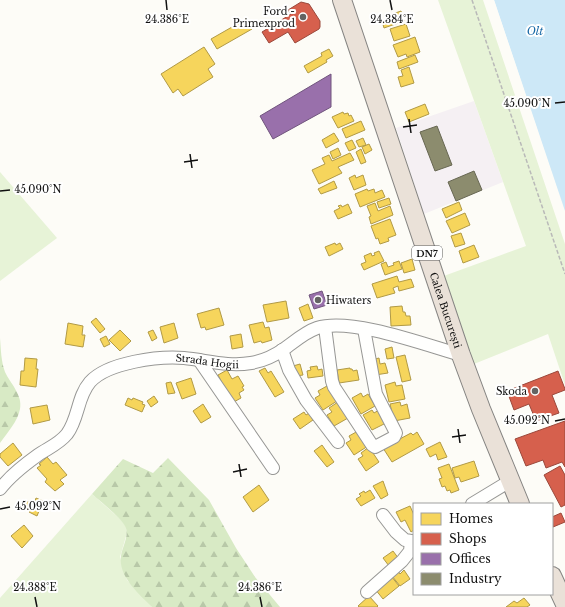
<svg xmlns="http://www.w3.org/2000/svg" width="565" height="607" font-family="'Libre Baskerville',serif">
<defs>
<pattern id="forest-firs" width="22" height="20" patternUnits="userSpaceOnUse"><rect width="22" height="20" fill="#d8eac5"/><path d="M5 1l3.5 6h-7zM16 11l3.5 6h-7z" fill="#b8c8a8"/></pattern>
</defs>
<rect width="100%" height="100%" fill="#fdfcf7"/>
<path fill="#f5f0f3" d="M474 101 503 182 424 214 396 128Z"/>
<g fill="#e7f3d7">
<path d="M438 0H483L565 244V385L548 334 474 364 441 277 526 246Z"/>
<path d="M0 172 57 238 0 281Z"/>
<path d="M92 494 120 519 126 526 127 533 120 557 127 580 152 607H0V598Z"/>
</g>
<g fill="url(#forest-firs)">
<path d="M0 338C1 350 1 361 5 372 10 383 23 395 20 409 18 421 7 433 0 443Z"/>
<path d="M168 458 209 500 236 548 255 577 280 607H152C139 594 118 576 121 556 122 547 130 535 125 526 120 517 101 502 92 494L123 459 153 473Z"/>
</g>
<path fill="#cde8f7" d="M494 0H565V211Z"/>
<path fill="#fdfcf7" d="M492 0H494L565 213 563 212Z"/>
<g fill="#f6d55c" stroke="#b19a46">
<path d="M401 11 404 21 384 28 382 21 388 19 387 16Z"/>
<path d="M246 19 252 29 217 49 211 39Z"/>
<path d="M406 24 410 36 394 41 390 29Z"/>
<path d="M415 37 420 52 407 57 406 54 398 57 393 45Z"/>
<path d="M204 47 215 64 208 69 213 77 183 96 178 89 173 93 161 74Z"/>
<path d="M329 49 333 56 326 60 327 62 308 73 304 66 322 56 321 53Z"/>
<path d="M415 55 418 62 399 69 397 62Z"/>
<path d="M409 67 414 83 401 87 398 77 403 76 401 70Z"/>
<path d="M425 104 429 114 409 122 405 112Z"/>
<path d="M343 112 344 114 348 113 349 116 351 115 354 121 338 128 332 117Z"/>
<path d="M361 121 365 130 346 138 342 129Z"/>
<path d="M334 133 339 141 326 148 322 140Z"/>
<path d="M363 138 366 145 359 147 356 141Z"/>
<path d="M352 140 356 148 349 151 345 143Z"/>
<path d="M369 144 372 150 365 154 362 147Z"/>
<path d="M338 148 341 155 333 159 330 152Z"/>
<path d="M361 149 366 162 361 164 356 152Z"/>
<path d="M350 153 354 160 338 167 342 173 319 184 312 170 325 164 322 158 329 155 332 161Z"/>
<path d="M355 175 356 178 363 175 366 185 354 190 349 178Z"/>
<path d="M334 181 337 188 321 194 318 189Z"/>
<path d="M367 189 368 191 374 189 375 193 382 190 385 197 360 207 355 194Z"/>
<path d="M389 198 391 204 379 208 377 202Z"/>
<path d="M459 202 462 210 446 218 442 209Z"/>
<path d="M375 203 378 211 390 206 393 215 371 224 369 217 371 216 367 206Z"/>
<path d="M348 204 352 213 338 219 334 211 340 208 338 206 341 205 342 207Z"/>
<path d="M465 213 470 225 452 233 446 221Z"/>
<path d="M390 219 396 235 388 238 389 241 380 244 378 238 376 239 371 226Z"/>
<path d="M461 233 465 244 455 247 451 236Z"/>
<path d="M335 243 336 245 340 243 343 249 329 256 325 247Z"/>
<path d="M474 245 479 257 463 263 459 251Z"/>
<path d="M379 251 384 261 364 270 361 264 366 262 364 256 371 253 372 256 375 255 374 253Z"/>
<path d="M412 259 415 270 404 273 401 263Z"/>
<path d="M399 261 402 269 385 275 381 264 386 262 388 267 394 265 393 263Z"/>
<path d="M397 276 399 282 411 279 414 287 399 291 398 286 393 288 395 293 377 298 372 284Z"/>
<path d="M286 301 289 318 267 322 263 305Z"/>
<path d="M308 304 313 318 304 321 299 308Z"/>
<path d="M402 306 403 312H405L406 316H410L411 325 391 326 390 307Z"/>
<path d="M219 308 224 325 206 330 205 327 201 328 197 314Z"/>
<path d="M96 318 105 329 100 333 91 322Z"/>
<path d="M263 322 265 328 269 327 272 340 262 343 261 341 254 343 249 325Z"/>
<path d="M68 323 83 326 82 335H85L83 347 65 344Z"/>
<path d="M174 323 178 338 164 343 160 327Z"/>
<path d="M120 330 131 341 120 351 109 340Z"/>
<path d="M153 330 157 338 152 341 148 332Z"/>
<path d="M241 334 243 347 232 349 230 336Z"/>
<path d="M106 336 110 344 104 347 100 339Z"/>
<path d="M392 347 394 358 387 359 385 349Z"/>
<path d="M405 355 411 380 402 382 396 357Z"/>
<path d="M25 358 37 359 36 369H38L36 387 20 385 21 371H24Z"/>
<path d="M379 358 380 364 385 363 388 373 375 375 371 360Z"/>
<path d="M300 364 303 375 296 376 293 366Z"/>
<path d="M317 366 318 370 322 369 323 376 308 378 307 371 311 370 310 367Z"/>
<path d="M265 368 268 373 271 371 284 392 275 397 259 371Z"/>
<path d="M350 368V369H352L353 371 357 370 359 380 339 383 337 370Z"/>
<path d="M227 370 232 379 238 376 244 386 242 387 244 390 239 393 241 398 232 403 218 375Z"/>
<path d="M191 378 196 394 182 399 176 383Z"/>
<path d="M171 382 175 393 168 394 166 383Z"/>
<path d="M395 382 396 386 402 385 405 399 389 402 385 385Z"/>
<path d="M327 386 337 401 323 410 315 398 320 395 318 391Z"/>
<path d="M361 393 363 397 368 394 375 406 361 414 352 398Z"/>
<path d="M154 396 158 402 151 407 147 401Z"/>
<path d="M128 398 132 400 133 398 143 402 142 404 145 405 142 412 125 405Z"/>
<path d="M338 402 348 418 334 426 327 415 332 412 329 408Z"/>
<path d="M400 402 401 406 407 404 410 418 394 421 390 404Z"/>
<path d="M203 404 211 417 201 423 193 411Z"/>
<path d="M47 405 50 420 33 424 30 408Z"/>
<path d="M372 410 374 413 379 410 386 423 372 430 363 415Z"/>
<path d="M304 412 306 415 309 413 313 420 300 429 293 419Z"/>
<path d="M358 431 368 446 354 455 346 443 351 440 349 436Z"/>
<path d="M417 432 424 444 392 462 383 448 411 433 413 435Z"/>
<path d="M440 442 447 457 438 460 436 454 430 457 426 449Z"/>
<path d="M13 443 22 455 8 466 0 457V454Z"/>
<path d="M322 445 334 462 327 467 314 451Z"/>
<path d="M369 447 379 462 366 471 358 459 363 456 361 453Z"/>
<path d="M47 457 53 464 56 462 67 475 60 480 64 484 55 491 45 482 47 479 37 468 41 465 39 464Z"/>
<path d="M474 461 479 476 461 482 459 477 455 478 452 468Z"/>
<path d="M449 464 459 490 451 493 450 490 447 491 445 486 442 487 439 479 442 478 438 468Z"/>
<path d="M383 481 388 495 381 499 373 486Z"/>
<path d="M259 485 269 500 253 512 243 497Z"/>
<path d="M370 490 375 498 361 506 356 499 361 496 359 494 364 491 365 493Z"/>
<path d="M36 498 43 501 37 516 29 512 31 510 23 506 25 501 34 504Z"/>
<path d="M410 506 414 515V530L411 532 405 520 401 522 396 512Z"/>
<path d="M24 525 33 536 22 548 11 536Z"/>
<path d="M393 551 399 559 389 566 383 558Z"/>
<path d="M404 570 410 579 400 586 392 576 398 571 400 574Z"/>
<path d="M391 576 399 586 383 599 375 589Z"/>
<path d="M369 596 378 606 377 607H359L358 606Z"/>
<path d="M524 598 530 605 527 607H506L514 601 517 603Z"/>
</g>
<g fill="#d6604d" stroke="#9b483b">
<path d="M301 2 309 4 320 21V27L319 29 295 43 288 32 269 43 262 32 291 14 288 10Z"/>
<path d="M558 371 565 389V390L552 395 559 413 536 421 529 404 514 410 507 391Z"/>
<path d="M565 421V467L562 462 546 468 543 460 526 466 515 439Z"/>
<path d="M560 466 565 475V505L561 507 544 475Z"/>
<path d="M561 513 565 522 553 527 552 517Z"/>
</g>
<g fill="#9970ab" stroke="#70547d">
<path d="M331 74V107L273 139 260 116Z"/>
<path d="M322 291 327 305 314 309 309 295Z"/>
</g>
<g fill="#8c8c6e" stroke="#676752">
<path d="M437 126 452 165 435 171 420 132Z"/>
<path d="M474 171 482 190 456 201 448 182Z"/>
</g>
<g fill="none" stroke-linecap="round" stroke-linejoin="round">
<defs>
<g id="minor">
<path d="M325 327 332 381 334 387 372 445 375 447 394 437 396 433 376 394 364 329"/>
<path d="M282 350 289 370 306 400 338 442"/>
<path d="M199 360 273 468"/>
<path id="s1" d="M0 489C10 476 24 465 38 455 48 448 59 444 67 434 79 418 77 397 90 382 108 362 159 356 184 358 206 360 228 367 251 363 263 361 274 356 284 349 294 342 305 332 317 328 351 317 426 345 461 355"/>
<path d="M472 504 510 481"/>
<path d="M383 515 396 532 405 540 411 541"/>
<path d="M367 592 402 561 410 551 411 541"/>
</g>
<g id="highway">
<path id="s2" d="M342 0 461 355 481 409 520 504"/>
<path d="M552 576 565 604"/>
</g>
</defs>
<use href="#minor" stroke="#979795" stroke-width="14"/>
<use href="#highway" stroke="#858482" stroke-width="20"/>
<path stroke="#b9b9b8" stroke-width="1.5" stroke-dasharray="4 2" stroke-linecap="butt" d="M472 0 565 274"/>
<use href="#minor" stroke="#fffffe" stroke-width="12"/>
<use href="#highway" stroke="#eae1d8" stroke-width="18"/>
</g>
<path fill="none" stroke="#111" stroke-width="1.5" d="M166 0 167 10M390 0 392 10M555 103 565 102M409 119 411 133M403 127 417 125M190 154 192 168M184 162 198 160M0 191 10 190M555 421 565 419M458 429 460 443M452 437 466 435M239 464 241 477M233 472 247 469M0 509 10 507M35 597 37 607M260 597 262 607"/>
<g fill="#646362" stroke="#fff" stroke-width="1.5">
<circle cx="303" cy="17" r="4"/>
<circle cx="318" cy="300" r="4"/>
<circle cx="535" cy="391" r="4"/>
</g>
<g text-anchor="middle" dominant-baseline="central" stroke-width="4" stroke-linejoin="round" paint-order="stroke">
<rect fill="#fff" stroke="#585858" stroke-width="1" x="412" y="246" width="30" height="14" rx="3"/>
<g font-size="9" font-weight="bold" fill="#111">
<text x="427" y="253">DN7</text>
</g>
<g font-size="10" fill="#111" stroke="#fff" text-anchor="end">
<text x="295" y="11">Ford -<tspan x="295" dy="12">Primexprod</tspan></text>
<text x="326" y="300" text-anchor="start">Hiwaters</text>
<text x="527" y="391">Skoda</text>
</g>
<g font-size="10" fill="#111" stroke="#fff">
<text stroke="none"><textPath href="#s2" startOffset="327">Calea București</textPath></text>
<text stroke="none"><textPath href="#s1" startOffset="267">Strada Hogii</textPath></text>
</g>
<g font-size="11" font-style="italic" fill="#1768a6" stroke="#fff">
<text x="535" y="31">Olt</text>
</g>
</g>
<g font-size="10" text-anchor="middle" fill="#111" stroke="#fff" stroke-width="4" stroke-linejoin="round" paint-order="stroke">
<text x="167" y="23">24.386°E</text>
<text x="392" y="23">24.384°E</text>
<text x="527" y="107">45.090°N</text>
<text x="38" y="193">45.090°N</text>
<text x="527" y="424">45.092°N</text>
<text x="38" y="510">45.092°N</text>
<text x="35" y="591">24.388°E</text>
<text x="260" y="591">24.386°E</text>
</g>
<rect x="413" y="503" width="140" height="92" fill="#ffffff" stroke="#a0a0a0"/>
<rect x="421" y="513" width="20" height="12" fill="#f6d55c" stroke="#a0a0a0"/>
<text x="449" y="523" font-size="12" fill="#111111">Homes</text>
<rect x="421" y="533" width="20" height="12" fill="#d6604d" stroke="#a0a0a0"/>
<text x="449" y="543" font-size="12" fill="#111111">Shops</text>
<rect x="421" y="553" width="20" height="12" fill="#9970ab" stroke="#a0a0a0"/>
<text x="449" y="563" font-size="12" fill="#111111">Offices</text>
<rect x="421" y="573" width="20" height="12" fill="#8c8c6e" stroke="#a0a0a0"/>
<text x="449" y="583" font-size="12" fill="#111111">Industry</text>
</svg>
